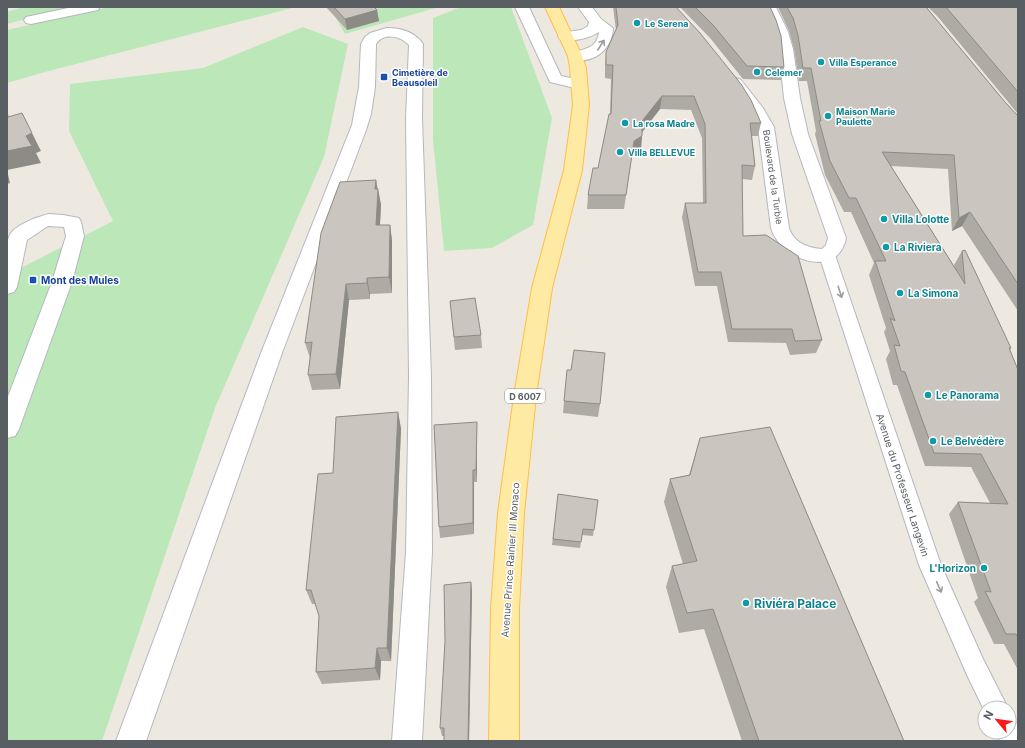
<svg xmlns="http://www.w3.org/2000/svg" width="1025" height="748" font-family="Inter,sans-serif">
<rect width="100%" height="100%" fill="#eee9e0"/>
<g fill="#bce8b9">
<path d="M23 7H72L7 24V12Z"/>
<path d="M109 7H296L45 72 7 83V30Z"/>
<path d="M326 7H439L345 34 330 8Z"/>
<path d="M461 7H511L552 118 533 225 492 248 444 251 433 140V18Z"/>
<path d="M303 27 348 44 324 157 215 408 102 741H7V275L113 221 69 131 70 84 203 68Z"/>
</g>
<g fill="none" stroke-linecap="round" stroke-linejoin="round">
<defs>
<g id="lane">
<path d="M827 250 833 251 835 255 941 565 983 659 1008 708H985V712L967 675 919 565 819 255 821 251Z"/>
<path d="M1009 720 1018 724V741H1000L997 732H1009Z"/>
</g>
<g id="street">
<path d="M73 7H100L98 10 31 24 26 23 24 20 26 17Z"/>
<path d="M515 7H529L561 76 584 81 587 84 584 87 579 89 550 82Z"/>
</g>
<g id="secondary">
<path d="M578 7H592L601 19 613 28C612 51 592 65 570 59L568 56 570 53C584 49 597 49 599 32 588 39 573 42 560 39L558 36 560 33 581 30 588 26 589 22Z"/>
<path d="M762 7H776L788 32 793 49 800 98 808 134 846 238C838 280 780 260 771 228L758 127 749 112 728 83 731 80 736 78 741 80 763 108 774 127 789 228C794 243 808 248 822 249L826 245 828 238 792 134 784 98 779 49 774 32Z"/>
<path d="M387 28C401 28 415 32 423 44L422 118 431 376 432 552 422 741H392L406 552 409 376 406 118 409 45C400 36 384 32 376 44L375 87 371 114 366 130 282 353 146 741H116L261 353 352 125 359 87 361 44 365 37 370 33Z"/>
<path d="M49 214 63 215 79 218 81 222 84 236 72 282 19 429 15 436 7 438V399L52 282 66 236 64 227 48 226 27 240 17 287 14 292 7 294C7 281 4 248 9 237 13 225 37 217 49 214Z"/>
</g>
<path id="primary" d="M545 7H559L582 56 586 68 589 105 582 170 552 288 536 396 524 513 519 608V741H489L491 608 498 513 514 396 532 288 564 170 573 105 570 68 568 56Z"/>
</defs>
<use href="#lane" stroke="#b3b7bc" stroke-width="2"/>
<use href="#street" stroke="#b3b7bc" stroke-width="2"/>
<use href="#secondary" stroke="#b4b8be" stroke-width="2"/>
<use href="#primary" stroke="#ffbe47" stroke-width="2"/>
<use href="#lane" fill="#fff" fill-rule="evenodd"/>
<use href="#street" fill="#fff" fill-rule="evenodd"/>
<use href="#secondary" fill="#fff" fill-rule="evenodd"/>
<use href="#primary" fill="#ffeaa3" fill-rule="evenodd"/>
</g>
<g fill="#aeaaa4">
<path d="M326 7H374L377 10 379 21 347 30Z"/>
<path d="M613 7H676L761 123 758 136H752L755 166 752 180 742 179 743 236 822 340 816 353 790 355 786 343 728 342 717 286H695L682 217 685 203H703L702 138 691 110 660 109 642 132 641 149 632 155 624 209H587L588 195 598 168 610 114 611 79 605 78V65L606 52 616 30Z"/>
<path d="M680 7H770L784 67 781 80 743 79 710 38Z"/>
<path d="M778 7H926L1005 102 1018 116V311L962 226 952 231 948 169 891 166 955 268 954 265 962 251 1011 348 1010 349 1018 370V670L1004 644H994L974 602 978 598 949 514 958 502 990 503 971 467 925 466 897 385H893L886 359 890 351 884 332 886 328 869 275 874 263 851 212H844L825 175 815 134 816 131 807 81H799L794 49 789 31Z"/>
<path d="M928 7H1018V114L938 17Z"/>
<path d="M376 180 381 205 380 225H390L392 241V293L370 294V299L349 300 340 389 312 390 308 375 310 358 305 343Z"/>
<path d="M450 301 481 335 482 348 455 350Z"/>
<path d="M564 401 600 404 598 417 563 413Z"/>
<path d="M398 412 401 429 391 661H381L380 680 322 684 316 672 319 616 315 604H312L306 590 333 473Z"/>
<path d="M477 422V482H474V534L440 538 439 527Z"/>
<path d="M700 438 904 741H742L704 629 679 633 666 587 672 566 683 564 664 502 670 479 689 475Z"/>
<path d="M558 494 598 500 593 536 582 535 580 548 552 545Z"/>
<path d="M471 582 472 593 469 741H444V736H442L440 728Z"/>
</g>
<g fill="#8d8b86">
<path d="M377 10 379 21 347 30 345 19Z"/>
<path d="M662 96 660 109 640 135 642 121Z"/>
<path d="M22 113 41 151 36 153 41 163 7 170 10 183 7 184V151Z"/>
<path d="M642 136 641 149 632 155 624 209 634 141Z"/>
<path d="M376 180 378 193V189L381 205 379 241 376 225 375 189Z"/>
<path d="M970 212 962 226 952 231 959 218Z"/>
<path d="M390 225 392 241V293L389 277Z"/>
<path d="M367 278 370 294V299L367 283Z"/>
<path d="M346 284 349 300 340 389 336 374Z"/>
<path d="M398 412 401 429 391 661 387 648Z"/>
<path d="M477 422V482L476 470Z"/>
<path d="M473 470 474 482V534L473 523Z"/>
<path d="M471 582 472 593 469 741H468Z"/>
<path d="M377 648 381 661 380 680 375 668Z"/>
</g>
<g fill="#cac6bf" stroke="#8d8b86">
<path d="M334 7H374L377 10 345 19Z"/>
<path d="M616 7H676L700 33 741 84 751 100 761 123H750L755 166 742 165 743 236 766 235 798 256 822 340 795 341 792 329H732L721 272H698L685 203H706L705 124 694 96H662L642 121V136L634 141 626 195H588L593 168H598L609 114H611L613 65H606V52L618 25Z"/>
<path d="M695 7H770L776 20 781 36 784 67 747 66 713 25Z"/>
<path d="M787 7H926L1005 102 1018 116V284L970 212 959 218 954 155 882 152 965 284 962 251 965 250 1011 348H1009L1018 370V637L1016 634H1006L985 591 991 592 958 502 1008 504 981 454 934 453 905 372 901 371 894 345 900 346 890 318 895 321 875 261H886L856 198H849L830 161 819 121H821L811 68H803L798 35 793 18Z"/>
<path d="M946 7H1018V92Z"/>
<path d="M7 110 8 117 22 113 32 133 26 136 32 146 7 151Z"/>
<path d="M376 180 375 189H378L376 225H390L389 277 367 278V283L346 284 336 374 308 375 312 342 305 343 321 233 340 182Z"/>
<path d="M475 298 481 335 454 337 450 301Z"/>
<path d="M574 350 605 353 600 404 564 401 567 370H571Z"/>
<path d="M398 412 387 648H377L375 668 316 672 319 616 311 590H306L318 474 333 473 336 417Z"/>
<path d="M477 422 476 470H473V523L439 527 434 425Z"/>
<path d="M770 427 904 741H759L713 609 687 613 672 566 697 561 670 479 690 475 700 438Z"/>
<path d="M558 494 598 500 594 530 583 529 581 542 553 539Z"/>
<path d="M471 582 468 741H444V728H440L445 641 444 585Z"/>
</g>
<defs><path id="oneway-shaft" d="M-6 0H5M1.5-3L5.5 0L1.5 3" fill="none" stroke-width="1.6" stroke-linecap="round" stroke-linejoin="round"/></defs>
<g stroke="#9b9ea1">
<use href="#oneway-shaft" transform="translate(601 45) rotate(-57)"/>
<use href="#oneway-shaft" transform="translate(840 292) rotate(72)"/>
<use href="#oneway-shaft" transform="translate(939 587) rotate(66)"/>
</g>
<g fill="#0f9aa8" stroke="#fff" stroke-width="1.5">
<circle cx="637" cy="23" r="4"/>
<circle cx="821" cy="62" r="4"/>
<circle cx="757" cy="72" r="4"/>
<circle cx="828" cy="116" r="4"/>
<circle cx="625" cy="123" r="4"/>
<circle cx="620" cy="152" r="4"/>
<circle cx="884" cy="219" r="4"/>
<circle cx="886" cy="247" r="4"/>
<circle cx="900" cy="293" r="4"/>
<circle cx="928" cy="395" r="4"/>
<circle cx="933" cy="441" r="4"/>
<circle cx="984" cy="568" r="4"/>
<circle cx="746" cy="603" r="4"/>
</g>
<g fill="#1a4fb4" stroke="#fff" stroke-width="1.5">
<rect x="380" y="73" width="8" height="8" rx="2"/>
<rect x="29" y="276" width="8" height="8" rx="2"/>
</g>
<g text-anchor="middle" dominant-baseline="central" stroke-width="3" stroke-linejoin="round" paint-order="stroke">
<g font-size="9" font-weight="bold" fill="#0d838f" stroke="#fff" text-anchor="start">
<text x="645" y="23">Le Serena</text>
<text x="829" y="62">Villa Esperance</text>
<text x="765" y="72">Celemer</text>
<text x="836" y="111">Maison Marie<tspan x="836" dy="10">Paulette</tspan></text>
<text x="633" y="123">La rosa Madre</text>
<text x="628" y="152">Villa BELLEVUE</text>
</g>
<g font-size="9" font-weight="bold" fill="#164399" stroke="#fff" text-anchor="start">
<text x="392" y="72">Cimetière de<tspan x="392" dy="10">Beausoleil</tspan></text>
</g>
<g font-size="9" fill="#595e63" stroke="#fff">
<text transform="translate(773 177) rotate(82)">Boulevard de la Turbie</text>
</g>
<rect fill="#fff" stroke="#8b8e92" stroke-width="1" x="505" y="389" width="40" height="14" rx="3"/>
<g font-size="9" font-weight="bold" fill="#595e63">
<text x="525" y="396">D 6007</text>
</g>
<g font-size="10" font-weight="bold" fill="#0d838f" stroke="#fff" text-anchor="start">
<text x="892" y="219">Villa Lolotte</text>
<text x="894" y="247">La Riviera</text>
<text x="908" y="293">La Simona</text>
<text x="936" y="395">Le Panorama</text>
<text x="941" y="441">Le Belvédère</text>
<text x="976" y="568" text-anchor="end">L'Horizon</text>
</g>
<g font-size="10" font-weight="bold" fill="#164399" stroke="#fff" text-anchor="start">
<text x="41" y="280">Mont des Mules</text>
</g>
<g font-size="10" fill="#595e63" stroke="#fff">
<text transform="translate(903 485) rotate(72)">Avenue du Professeur Langevin</text>
<text transform="translate(510 560) rotate(-86)">Avenue Prince Rainier III Monaco</text>
</g>
<g font-size="12" font-weight="bold" fill="#0d838f" stroke="#fff" text-anchor="start">
<text x="754" y="603">Riviéra Palace</text>
</g>
</g>
<rect width="1025" height="748" fill="none" stroke="#595e63" stroke-width="16"/>
<g transform="translate(997 720) rotate(299)"><circle r="19" fill="#ffffff" stroke="#bdbfc1"/>
<path d="M0-3L7 15L0 10L-7 15Z" fill="#fa1b1a"/>
<text y="-6" font-size="11" font-weight="bold" text-anchor="middle" fill="#595e63">N</text>
</g>
</svg>
